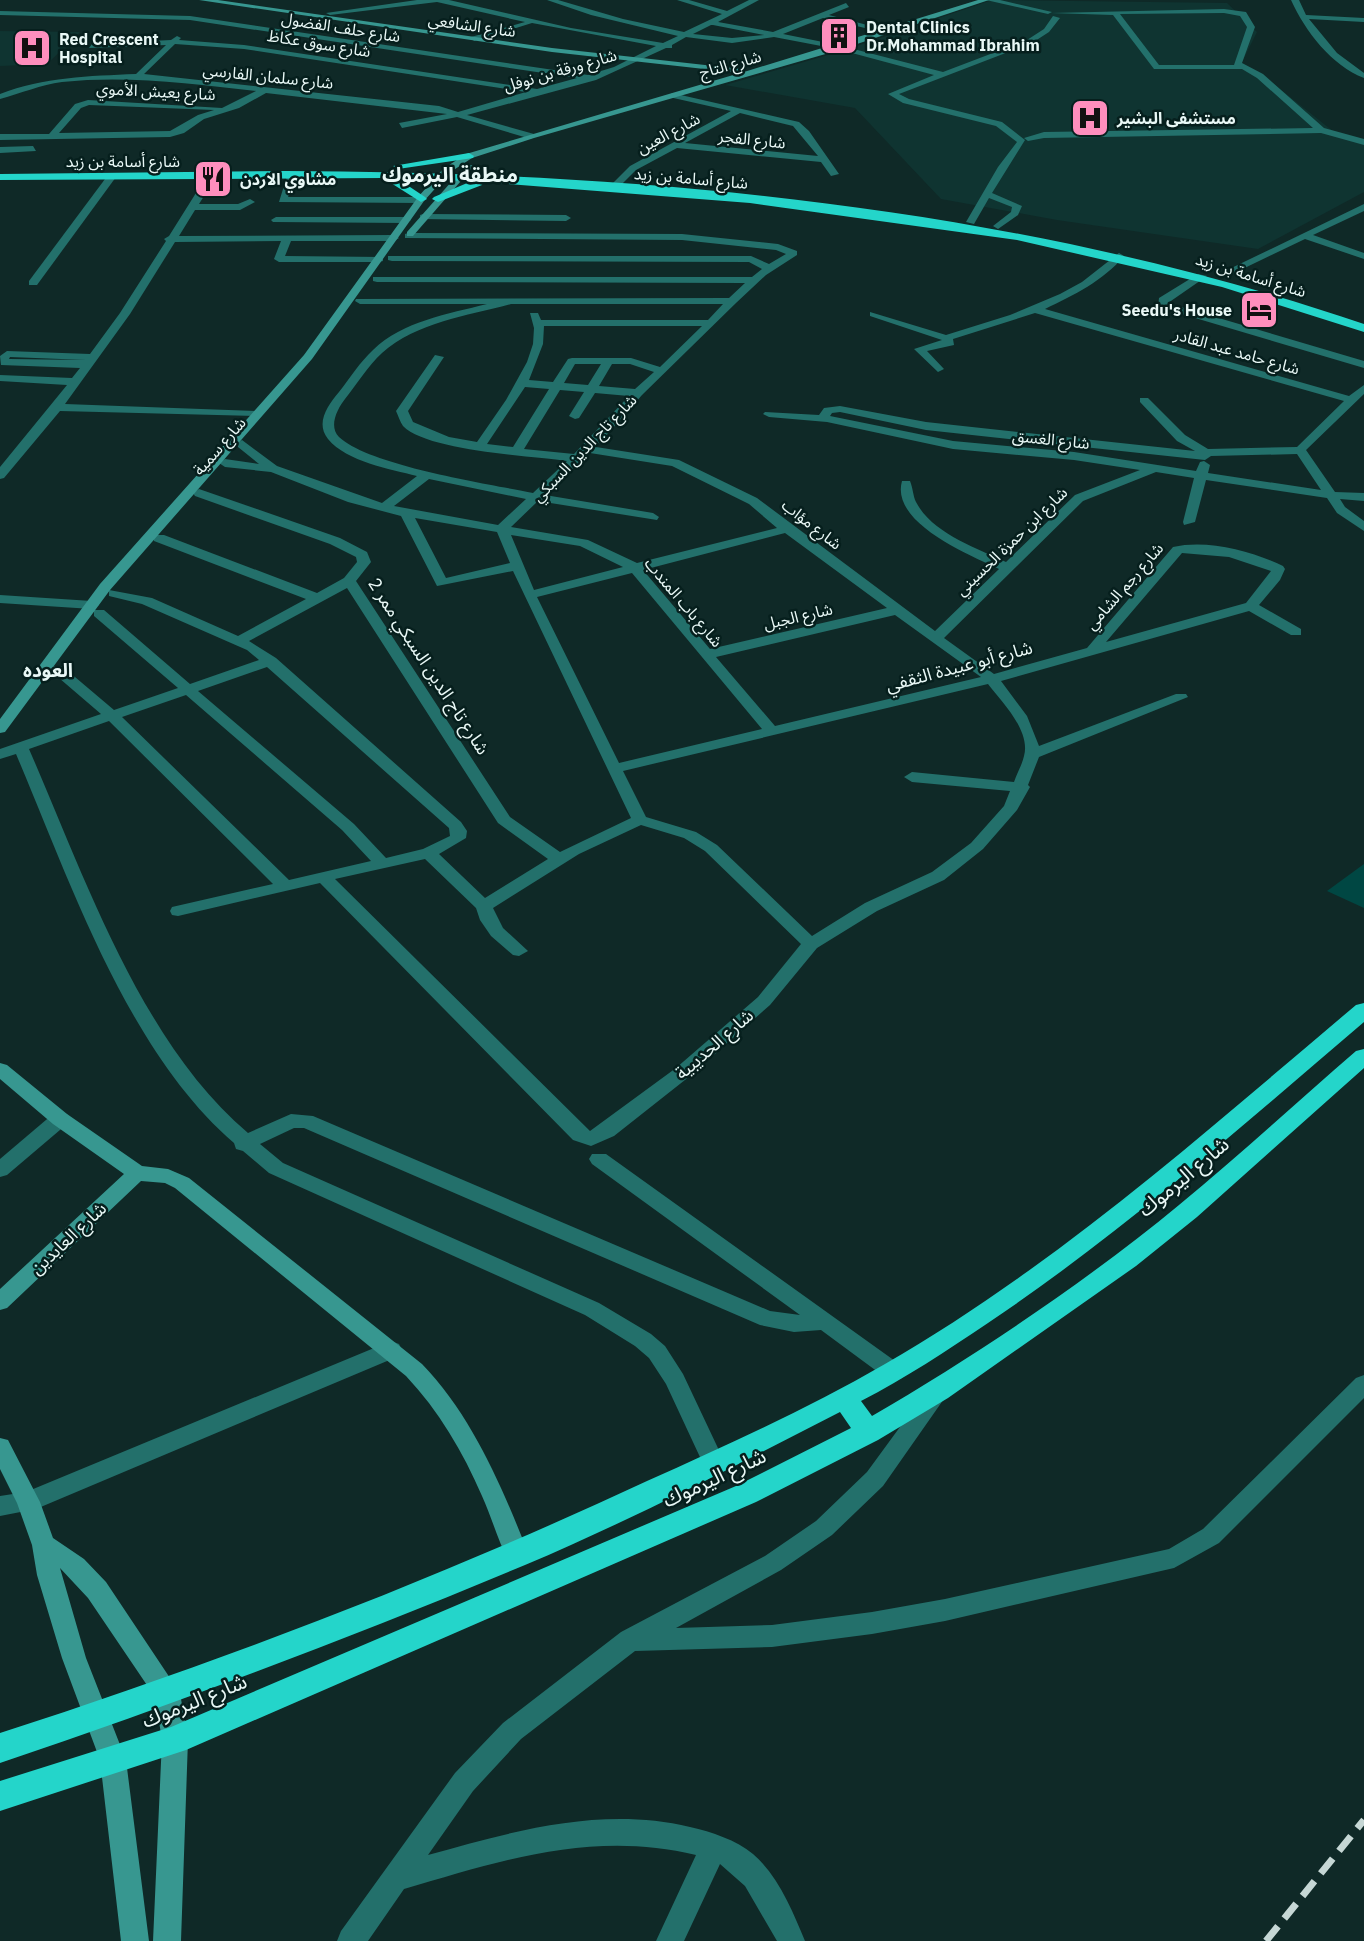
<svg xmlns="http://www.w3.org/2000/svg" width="1364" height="1941" font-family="'IBM Plex Sans','Noto Sans Arabic',sans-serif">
<rect width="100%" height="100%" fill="#0f2927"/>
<g fill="#0f3431">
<path d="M992 0 1227 3 1257 32 1241 64 1265 77 1334 132 1364 140V192L1258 249 1057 220 941 199 855 108 725 85 845 50Z"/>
<path d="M0 31 80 32 47 64 0 66Z"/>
</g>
<path fill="#004743" d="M1364 864V908L1327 891Z"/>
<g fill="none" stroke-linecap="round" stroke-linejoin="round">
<g fill="#23706b" fill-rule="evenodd">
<path d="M417 0H449L571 28 663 43 678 36 591 15 547 0H558L623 19 684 32 722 14 677 0H689L727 11 749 0H759L718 22 773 32 846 3 849 7 829 15 894 32 890 34 823 18 783 34 838 45 943 72 1027 40 1044 29 1053 16 1060 18 1049 32 1032 43 899 94 909 99 1002 122 1025 140 992 193 1022 206 1018 215 998 229 993 226 1011 212 1012 207 989 198 974 224 966 222 998 167 1017 142 996 126 903 103 888 94 934 75 837 49 774 37 732 43 686 37 672 45V48H666L596 80 467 115 534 134 531 139 457 117 402 128 399 123 447 114 266 93 239 108 204 119 184 133 170 137 0 140V134H49L75 104 88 100 222 108 256 91C192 84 128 75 62 82 41 85 21 93 0 99V94C44 77 89 76 136 74L166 45 89 48 92 44 171 40 177 36 181 38 179 40 244 45 537 89 577 78 190 20 0 15V11L190 16 588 75 614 67 656 46 532 23 474 41 471 37 525 22 437 2 330 15 326 13ZM711 25H713L764 35 732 38 693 34ZM175 44 244 49 526 92 458 112 439 106 144 74ZM89 105 214 110 198 115 170 131 59 133 81 108Z"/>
<path d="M986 0H1000L1052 12 1048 14Z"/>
<path d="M1291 0H1299L1306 15 1364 18V22L1309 19 1337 53 1364 73V78C1332 66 1305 31 1291 0Z"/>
<path d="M1224 9 1246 12 1255 27 1242 63 1263 74 1324 128 1364 139V145L1321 133 1044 138 1028 141 1024 138 1044 132 1313 128 1257 78 1242 69H1154L1113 15 1051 13ZM1224 13 1240 16 1247 27 1234 65H1159L1120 14Z"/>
<path d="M672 93 799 122 809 131 839 174 831 176 821 162 677 148 636 170 617 189H611V185L630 166 731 111 669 97ZM740 113 793 126 818 156 685 143Z"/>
<path d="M33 146 36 151 0 153V147Z"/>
<path d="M292 173 297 176 288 197H420L425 200 420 203 279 202 287 176Z"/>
<path d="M211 174 216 177 199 204H238L250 199 255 202 240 210H195L179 236 394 235 399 238 394 241H291L285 256 383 257V261L379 262H279L274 259 281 241 175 242 130 314 65 404 257 411 261 412V416L60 411 4 478 0 479V467L67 385 0 381V375L72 378 80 368 1 365 0 356 7 351 90 354 120 313 166 241 164 239 169 236 206 177ZM10 357 86 360 9 359Z"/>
<path d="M108 175 116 177 37 285H29V281Z"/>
<path d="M1364 204V211L1313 235 1364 253V259L1305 239 1228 276 1219 274Z"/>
<path d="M423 214 566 215 571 218 566 221 420 219V215Z"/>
<path d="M276 217H406L411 220 406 223 273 222 271 220Z"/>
<path d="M408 233 682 234 778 244 797 251V255L766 275 736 303 642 395 596 447 679 460 757 498 935 631 999 569C970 555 890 523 902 481H910C913 488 913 496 916 502 932 533 976 548 1006 562L1075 495 1140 470 1074 460 953 449 827 422 769 417 763 414 765 412 819 415 824 408 840 406 926 422 1195 451 1177 441 1140 402V398H1148L1185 435 1208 449 1297 447 1344 401 1035 313 953 339 954 345 927 351 944 369 938 372 914 349 942 340 870 316V312L946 335 1010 315 1060 294 1082 282 1119 253 1124 256C1103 281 1074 295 1045 309L1349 396 1364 385V394L1306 450 1335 492 1364 493V501L1340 499 1345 507 1364 521V531L1337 513 1327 498 1206 480 1195 522 1184 525 1183 522 1194 478 1156 472 1083 501 944 638 994 674 1087 648 1173 547C1207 539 1252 551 1283 566L1285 569 1280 580 1259 605 1301 629V635H1291L1249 611 1001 681 1027 716 1039 746 1176 694H1186L1188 697 1039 757 1028 785 1030 787 1017 810 983 849 944 880 877 911 817 948 770 1005 690 1076 614 1136 591 1146 573 1140 320 883 178 916 172 915 170 911 172 907 273 884 109 721 29 749C84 875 141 1043 248 1133L291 1114 313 1116 770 1311 800 1315 592 1164 589 1159 592 1154H606L902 1366 905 1372 902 1378 894 1381 886 1378 821 1330 794 1332 760 1325 304 1128H294L260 1144 283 1163 599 1303 651 1334 665 1346 683 1374 725 1463 722 1470 714 1472 706 1470 666 1384 649 1358 635 1346 585 1315 269 1173 243 1151 236 1149 234 1143C127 1051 70 881 16 754L0 759V749L101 714 52 672V666H62L114 710 178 688 94 616V610H104L190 684 259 660 247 650 142 604 109 596V590L152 598 238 636 306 599 154 541V535H164L317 593 344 578 357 562 356 557 330 544 195 496 193 493 199 489 340 538 367 552 371 562 356 581 510 817 560 852 631 818 513 571 437 586 401 516 348 502 271 472 225 467 219 463 225 459 259 464 238 447 236 444 242 440 277 466 382 503 417 476C390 469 347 462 328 439 315 423 328 405 339 392 350 378 360 362 373 350 403 321 448 314 487 304H360L355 301 356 299 729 298 745 283 377 282 373 281V277H752L762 269 749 262 392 261 388 260V256H751L769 264 786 254 776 250 682 240 405 238V234ZM511 304H723L708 320H541L538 313H530L534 328 533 344 527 362 506 400 477 442 449 437 413 422 408 411 444 357 435 355 396 411C398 415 400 422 403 426 427 451 532 456 567 461L533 493C489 484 370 466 339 437 328 426 338 408 345 399 357 384 368 366 382 353 417 322 467 316 511 304ZM544 326H702L660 367 631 358H572L568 359 553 382 529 380 543 344ZM575 364H601L588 385 564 383ZM612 364H630L654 372 635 389 599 386ZM525 387 549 389 513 447 487 444ZM560 390 584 392 569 416 575 419 579 418 595 393 629 396 574 454 524 449ZM840 412 926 430 1205 460 1211 456 1297 454 1321 490 1208 473 1210 465 1204 461 1200 462 1196 471 1074 452 953 441 830 416 832 413ZM590 453 672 466 749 504 777 528 637 563 588 540 511 527 538 501 657 520 659 517 653 513 545 495ZM429 479 526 499 498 525 394 506ZM415 518 497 532 510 563 446 578ZM785 533 887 608 710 649 643 570ZM511 535 580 546 623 567 534 590ZM1182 553 1229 557 1271 571 1246 603 1106 642ZM632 573 762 729 619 763 537 597ZM347 588 498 823 548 859 485 898 439 854 466 838 467 831 461 822 276 658 249 641ZM895 615 981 677 775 726 716 657ZM267 667 449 828 450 836 423 849 386 858 354 824 198 691ZM988 684C1002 702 1031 731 1024 756 1022 765 1017 773 1014 782L912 772 904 777 912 782 1010 791 1004 806 971 843 932 872 865 903 812 936 717 845 696 832 646 817 623 771ZM186 695 342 830 371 861 289 880 122 717ZM641 825 684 838 705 851 801 944 758 997 676 1068 590 1131 335 879 425 859 476 908 480 920 491 936 513 955 519 956 528 951 503 928 493 908 579 854Z"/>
<path d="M1198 274 1207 276 1168 303 1364 361V368L1158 307 1159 298Z"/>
<path d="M0 595 92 601 99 605 92 609 0 603Z"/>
<path d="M60 1112 67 1114 70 1119 67 1124 7 1175 0 1177V1159L53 1114Z"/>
<path d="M391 1341 399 1344 402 1350 399 1356 36 1509 0 1516V1496L26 1492Z"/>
<path d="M1364 1375V1398L1219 1543 1174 1568 945 1621 872 1634 772 1647 635 1651 521 1739 473 1791 428 1855C514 1831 601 1806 690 1827 712 1832 736 1840 753 1854 778 1875 793 1912 805 1941H777L745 1886 720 1864 684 1941H656L696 1855C593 1830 503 1860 404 1889L368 1941H337L341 1931 455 1773 503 1723 621 1632 765 1556 816 1521 867 1472 927 1390 935 1387 943 1390 946 1396 883 1486 832 1535 781 1570 676 1628 772 1625 872 1612 945 1599 1169 1549 1203 1529 1356 1378Z"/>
</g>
<g fill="#379790" fill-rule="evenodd">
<path d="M199 0H218L552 48 741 69 744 72 978 0H989L836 51 534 138 472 158 449 173 424 201 312 359 110 590 5 732 0 733V719L100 584 304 355 418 197 443 169 466 154 740 73 552 52Z"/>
<path d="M467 164 474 166 413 236H407V232Z"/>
<path d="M0 1063 7 1065 67 1114 142 1166 168 1169 189 1178 422 1364C473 1417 502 1487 529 1555L525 1562 517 1565 509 1562C498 1541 492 1518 482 1496 463 1452 439 1411 406 1376L175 1188 165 1183 141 1181 7 1308 0 1310V1289L124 1174 53 1124 0 1079Z"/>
<path d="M0 1438 8 1440 40 1502 53 1538 84 1559 106 1582 180 1693 188 1740 181 1941H153L162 1740 155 1697 88 1598 60 1568 86 1658 126 1760 149 1941H121L100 1760 62 1658 37 1575 32 1545 17 1503 0 1469Z"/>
</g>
<g fill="#24d5ca" fill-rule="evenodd">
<path d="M469 153 474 156 473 158 398 169 393 166Z"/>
<path d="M286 171C648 172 1020 207 1364 324V332L1222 287 1017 240 750 203 483 182 482 185 438 202 432 199 434 197 472 181 398 179 425 197 427 199 421 202 383 178 0 180V174Z"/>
<path d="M1364 1003V1022C1241 1127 1122 1233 988 1323 946 1351 906 1378 861 1401L872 1416C975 1356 1087 1281 1179 1205 1240 1155 1297 1102 1356 1051L1364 1049V1068L1197 1217 1136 1266 948 1398 878 1440 756 1502 186 1750 0 1811V1781L171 1727 736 1486 851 1428 840 1412C736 1465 632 1520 525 1565 353 1637 178 1703 0 1763V1733C220 1662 437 1579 647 1481 727 1445 809 1408 885 1364 1057 1265 1205 1132 1356 1005Z"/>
</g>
<path stroke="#c6d7d5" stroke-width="7" stroke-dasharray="19 10" stroke-linecap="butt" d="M1266 1941 1364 1820"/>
</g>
<defs>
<symbol id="building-square" viewBox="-11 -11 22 22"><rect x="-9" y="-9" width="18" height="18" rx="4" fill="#fe8ebd" stroke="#061f1d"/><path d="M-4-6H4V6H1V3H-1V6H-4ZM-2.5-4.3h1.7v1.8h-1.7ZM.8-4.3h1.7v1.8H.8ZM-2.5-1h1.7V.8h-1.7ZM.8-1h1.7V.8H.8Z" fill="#111"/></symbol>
<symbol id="hospital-square" viewBox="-11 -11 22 22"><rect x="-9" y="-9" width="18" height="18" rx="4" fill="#fe8ebd" stroke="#061f1d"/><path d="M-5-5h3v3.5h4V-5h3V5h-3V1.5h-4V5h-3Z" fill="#111"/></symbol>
<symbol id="restaurant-square" viewBox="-11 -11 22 22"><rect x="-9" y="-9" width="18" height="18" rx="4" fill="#fe8ebd" stroke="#061f1d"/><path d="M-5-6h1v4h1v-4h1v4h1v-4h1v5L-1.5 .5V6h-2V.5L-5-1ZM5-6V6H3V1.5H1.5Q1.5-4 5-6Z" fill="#111"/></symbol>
<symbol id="hotel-square" viewBox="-11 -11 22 22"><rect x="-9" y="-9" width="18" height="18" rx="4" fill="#fe8ebd" stroke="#061f1d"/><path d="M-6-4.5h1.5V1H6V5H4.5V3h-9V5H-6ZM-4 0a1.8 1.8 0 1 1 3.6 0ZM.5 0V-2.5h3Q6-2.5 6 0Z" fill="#111"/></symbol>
</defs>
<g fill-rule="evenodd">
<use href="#building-square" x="817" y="14" width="44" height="44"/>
<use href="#hospital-square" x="10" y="26" width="44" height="44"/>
<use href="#hospital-square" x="1068" y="96" width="44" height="44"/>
<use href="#restaurant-square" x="191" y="157" width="44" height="44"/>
<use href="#hotel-square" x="1237" y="288" width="44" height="44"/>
</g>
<g text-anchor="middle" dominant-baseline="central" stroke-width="5" stroke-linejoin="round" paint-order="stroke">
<g font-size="16" fill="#e9f8f6" stroke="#061f1d">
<text transform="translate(472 25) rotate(8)">شارع الشافعي</text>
<text transform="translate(341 27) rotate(9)">شارع حلف الفضول</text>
<text transform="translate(319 43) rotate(9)">شارع سوق عكاظ</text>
<text transform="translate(730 64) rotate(-16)">شارع التاج</text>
<text transform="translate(560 70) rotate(-16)">شارع ورقة بن نوفل</text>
<text transform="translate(268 76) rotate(6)">شارع سلمان الفارسي</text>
<text transform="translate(156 91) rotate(3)">شارع يعيش الأموي</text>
<text transform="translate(668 133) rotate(-28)">شارع العين</text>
<text transform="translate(752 139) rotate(6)">شارع الفجر</text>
<text x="123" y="161">شارع أسامة بن زيد</text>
<text transform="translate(691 178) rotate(5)">شارع أسامة بن زيد</text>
<text transform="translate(1251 275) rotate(17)">شارع أسامة بن زيد</text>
<text transform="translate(1237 351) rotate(16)">شارع حامد عبد القادر</text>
<text transform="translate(1051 439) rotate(6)">شارع الغسق</text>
<text transform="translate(219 446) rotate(-49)">شارع سمية</text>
<text transform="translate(584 448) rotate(-46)">شارع تاج الدين السبكي</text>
<text transform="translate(812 524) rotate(38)">شارع مؤاب</text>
<text transform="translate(1011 541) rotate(-44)">شارع ابن حمزة الحسيني</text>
<text transform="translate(1124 586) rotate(-49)">شارع رجم الشامي</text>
<text transform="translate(684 602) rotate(50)">شارع باب المندب</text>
<text transform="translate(798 616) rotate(-13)">شارع الجبل</text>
</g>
<g font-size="16" font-weight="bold" fill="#e9f8f6" stroke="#061f1d" text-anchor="start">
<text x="866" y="27">Dental Clinics<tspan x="866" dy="18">Dr.Mohammad Ibrahim</tspan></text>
<text x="59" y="39">Red Crescent<tspan x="59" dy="18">Hospital</tspan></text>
<text x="1117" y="118">مستشفى البشير</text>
<text x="240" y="179">مشاوي الاردن</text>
<text x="1232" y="310" text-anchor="end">Seedu's House</text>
</g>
<g font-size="18" fill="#e9f8f6" stroke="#061f1d">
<text transform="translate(429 666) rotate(57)">شارع تاج الدين السبكي ممر 2</text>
<text transform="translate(959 666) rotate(-15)">شارع أبو عبيدة الثقفي</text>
<text transform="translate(714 1044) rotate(-41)">شارع الحديبية</text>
<text transform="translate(68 1238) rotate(-43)">شارع العايدين</text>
</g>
<g font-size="19" font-weight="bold" fill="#e9f8f6" stroke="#061f1d">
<text x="48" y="670">العوده</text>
</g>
<g font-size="21" font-weight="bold" fill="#e9f8f6" stroke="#061f1d">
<text x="450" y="174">منطقة اليرموك</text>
</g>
<g font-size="21" fill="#e9f8f6" stroke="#061f1d">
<text transform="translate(1183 1176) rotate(-40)">شارع اليرموك</text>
<text transform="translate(714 1477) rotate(-25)">شارع اليرموك</text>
<text transform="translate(194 1700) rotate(-22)">شارع اليرموك</text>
</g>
</g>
</svg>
